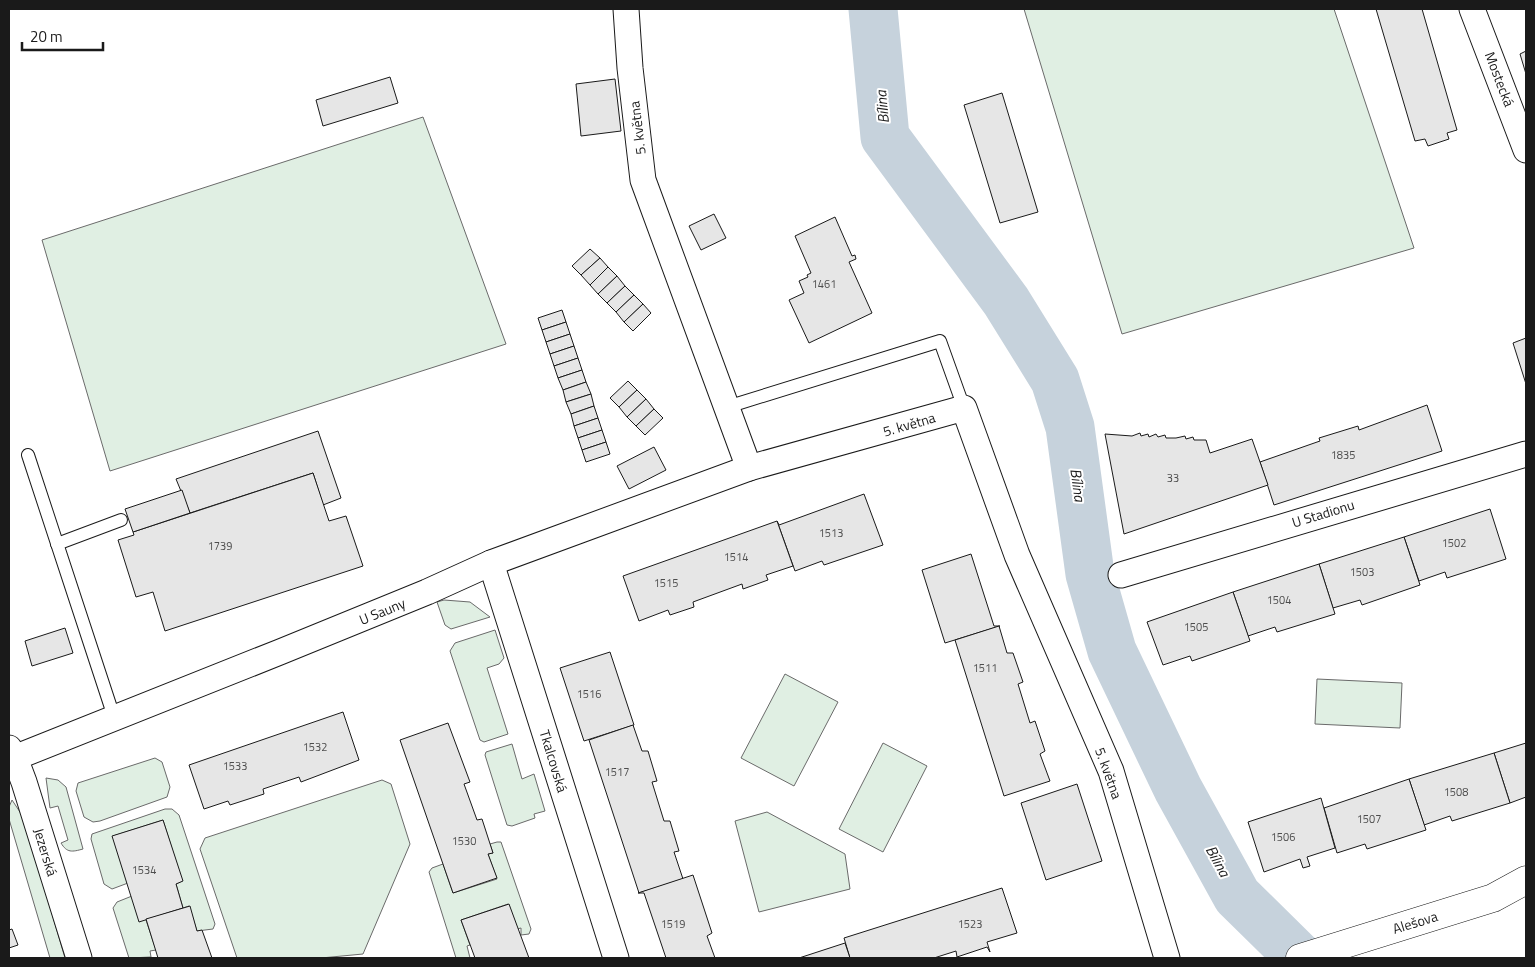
<svg xmlns="http://www.w3.org/2000/svg" width="1535" height="967" font-family="'Titillium Web',sans-serif">
<rect width="100%" height="100%" fill="#fff"/>
<g fill="#e0efe3" stroke="#6a6a6a">
<path d="M1024 9H1334L1414 248 1122 334Z"/>
<path d="M423 117 506 344 110 471 42 240Z"/>
<path d="M444 600 470 602 490 617 451 629 445 625 437 602Z"/>
<path d="M495 630 504 658 499 664 487 668 508 734 484 742 480 740 450 651 455 643Z"/>
<path d="M785 674 838 702 794 786 741 758Z"/>
<path d="M1317 679 1402 683 1400 728 1315 724Z"/>
<path d="M883 743 927 766 883 852 839 829Z"/>
<path d="M512 744 522 779 534 774 545 811 534 814 535 818 512 826 507 825 485 755 486 752Z"/>
<path d="M155 758 162 762 170 787 167 797 100 821 93 822 84 817 76 791 78 783Z"/>
<path d="M46 778 58 780 66 787 83 849C72 852 67 853 61 843L68 840 58 806 50 808Z"/>
<path d="M382 780 391 784 410 844 363 954 321 958H237L200 849 205 838Z"/>
<path d="M12 800 24 818 65 958H50L9 819V807Z"/>
<path d="M165 809H172L179 815 215 924 213 929 197 931 189 906 183 908 176 884 182 881 163 820 113 836 128 883 112 889 104 884 91 839 92 834Z"/>
<path d="M767 812 845 854 850 889 759 912 735 821Z"/>
<path d="M497 842H501L531 929 529 934 521 935V928L517 929 508 904 461 920 470 945 467 946 470 958H456L429 872 432 868 443 864 453 893 497 879 488 854 493 853 490 844Z"/>
<path d="M132 896 146 920 156 950 150 951 151 957 129 958 113 908 117 902Z"/>
</g>
<g fill="none" stroke-linecap="round" stroke-linejoin="round">
<path stroke="#c6d2dc" stroke-width="49" d="M873 9 885 137 1006 301 1055 380 1070 427 1090 574 1112 651 1178 789 1237 896 1300 958"/>
</g>
<g fill="#e6e6e6" stroke="#1a1a1a">
<path d="M1376 9H1422L1457 130 1447 133 1449 139 1428 146 1425 139 1415 141Z"/>
<path d="M1526 51V74L1520 54Z"/>
<path d="M390 77 398 103 323 126 316 100Z"/>
<path d="M615 79 621 131 581 136 576 84Z"/>
<path d="M1002 93 1038 212 1000 223 964 105Z"/>
<path d="M714 214 726 238 701 250 689 226Z"/>
<path d="M835 217 852 256 855 255 856 259 849 262 872 313 809 343 789 300 804 293 799 281 808 277 807 275 811 273 795 236Z"/>
<path d="M590 249 600 258 581 275 572 266Z"/>
<path d="M600 258 608 267 590 285 581 275Z"/>
<path d="M608 267 617 276 598 294 590 285Z"/>
<path d="M617 276 625 286 607 303 598 294Z"/>
<path d="M625 286 634 295 616 312 607 303Z"/>
<path d="M634 295 643 304 624 322 616 312Z"/>
<path d="M643 304 651 313 633 331 624 322Z"/>
<path d="M562 310 566 322 542 330 538 318Z"/>
<path d="M566 322 570 334 546 342 542 330Z"/>
<path d="M570 334 574 346 550 354 546 342Z"/>
<path d="M1526 338V384L1513 343Z"/>
<path d="M574 346 578 358 554 366 550 354Z"/>
<path d="M578 358 582 370 558 378 554 366Z"/>
<path d="M582 370 586 382 563 390 558 378Z"/>
<path d="M628 381 637 390 619 407 610 398Z"/>
<path d="M586 382 591 394 566 402 563 390Z"/>
<path d="M637 390 646 399 627 417 619 407Z"/>
<path d="M591 394 594 406 571 414 566 402Z"/>
<path d="M646 399 654 409 636 426 627 417Z"/>
<path d="M1427 405 1442 451 1274 505 1260 462 1320 441 1319 438 1358 426 1359 430Z"/>
<path d="M594 406 598 418 574 426 571 414Z"/>
<path d="M654 409 663 418 645 435 636 426Z"/>
<path d="M598 418 602 430 578 438 574 426Z"/>
<path d="M602 430 606 442 582 450 578 438Z"/>
<path d="M318 431 341 498 323 505 313 473 190 513 176 479Z"/>
<path d="M1140 433 1141 436 1148 434 1149 437 1156 434 1158 437 1165 435 1166 438H1176L1185 436 1186 439 1193 437 1194 440H1206L1210 453 1252 439 1268 485 1124 534 1105 434 1132 436Z"/>
<path d="M606 442 610 454 586 462 582 450Z"/>
<path d="M654 447 666 470 629 489 617 466Z"/>
<path d="M313 473 329 521 346 516 363 566 165 631 153 592 136 597 118 540 134 535 133 532Z"/>
<path d="M182 490 190 513 133 532 125 509Z"/>
<path d="M864 494 883 545 824 565 822 561 795 571 777 521 779 525Z"/>
<path d="M1490 509 1506 559 1447 578 1445 572 1419 581 1404 537Z"/>
<path d="M777 521 793 566 766 575 768 580 743 589 742 584 693 602 694 607 670 615 668 610 639 621 623 576Z"/>
<path d="M1404 537 1420 585 1362 605 1360 600 1333 608 1319 564Z"/>
<path d="M971 554 994 626H1000L945 643 922 570Z"/>
<path d="M1319 564 1335 614 1277 632 1275 627 1248 636 1233 592Z"/>
<path d="M1233 592 1250 641 1192 661 1190 656 1163 665 1147 622Z"/>
<path d="M999 626 1007 653H1013L1023 682 1018 684 1030 723 1035 721 1045 751 1040 754 1050 781 1004 796 955 640Z"/>
<path d="M65 628 73 653 32 666 25 641Z"/>
<path d="M610 652 634 725 584 741 560 668Z"/>
<path d="M343 712 359 760 301 782 299 777 263 789 264 794 230 805 228 801 204 809 189 765Z"/>
<path d="M448 723 470 782 464 784 477 820 482 819 493 853 488 854 497 878 453 893 400 740Z"/>
<path d="M633 725 642 751H648L657 781 652 782 664 821H670L679 851 674 852 683 879 639 893 589 740Z"/>
<path d="M1526 743V797L1510 803 1494 753Z"/>
<path d="M1494 753 1510 803 1452 821 1450 816 1424 825 1409 779Z"/>
<path d="M1409 779 1426 830 1367 849 1365 844 1337 853 1324 808Z"/>
<path d="M1077 784 1102 861 1046 880 1021 803Z"/>
<path d="M1321 798 1335 848 1307 857 1310 866 1303 868 1300 859 1264 872 1248 822Z"/>
<path d="M163 820 183 881 176 884 183 908 139 922 112 836Z"/>
<path d="M693 875 712 933 707 936 715 958H666L644 893H638Z"/>
<path d="M1002 888 1017 933 987 942 990 952 987 947 957 957 956 951 934 958H850L844 938Z"/>
<path d="M509 904 529 958H475L461 920Z"/>
<path d="M190 906 197 931 202 930 212 958H158L146 919Z"/>
<path d="M12 929 18 945 9 948V930Z"/>
<path d="M845 943 850 958H799Z"/>
</g>
<g fill="none" stroke-linecap="round" stroke-linejoin="round">
<defs>
<g id="lane">
<path d="M727 407 940 341 964 408"/>
<path d="M28 455 114 717"/>
<path d="M57 544 121 520"/>
</g>
<g id="street">
<path d="M626 9 630 68 643 180 749 468"/>
<path d="M1472 9 1526 150"/>
<path d="M491 563 616 958"/>
<path d="M1121 575 1526 454"/>
<path d="M9 748 15 758 24 782 79 958"/>
<path d="M9 760 280 652 427 592 491 563 749 468 964 408 1017 555 1111 771 1167 958"/>
</g>
<path id="secondary" d="M1300 958 1493 898 1526 880"/>
</defs>
<use href="#lane" stroke="#1a1a1a" stroke-width="14"/>
<use href="#street" stroke="#1a1a1a" stroke-width="27"/>
<use href="#secondary" stroke="#1a1a1a" stroke-width="29"/>
<use href="#lane" stroke="#fff" stroke-width="12"/>
<use href="#street" stroke="#fff" stroke-width="25"/>
<use href="#secondary" stroke="#fff" stroke-width="28"/>
</g>
<g text-anchor="middle" dominant-baseline="central" stroke-width="4" stroke-linejoin="round" paint-order="stroke">
<g font-size="11" fill="#4d4d4d">
<text x="824" y="284">1461</text>
<text x="1343" y="455">1835</text>
<text x="1173" y="478">33</text>
<text x="831" y="533">1513</text>
<text x="1454" y="543">1502</text>
<text x="220" y="546">1739</text>
<text x="736" y="557">1514</text>
<text x="1362" y="572">1503</text>
<text x="666" y="583">1515</text>
<text x="1279" y="600">1504</text>
<text x="1196" y="627">1505</text>
<text x="985" y="668">1511</text>
<text x="589" y="694">1516</text>
<text x="315" y="747">1532</text>
<text x="235" y="766">1533</text>
<text x="617" y="772">1517</text>
<text x="1456" y="792">1508</text>
<text x="1369" y="819">1507</text>
<text x="1283" y="837">1506</text>
<text x="464" y="841">1530</text>
<text x="144" y="870">1534</text>
<text x="673" y="924">1519</text>
<text x="970" y="924">1523</text>
</g>
<g font-size="14" fill="#1a1a1a" stroke="#fff">
<text transform="translate(1500 79) rotate(69)">Mostecká</text>
<text transform="translate(637 128) rotate(-97)">5. května</text>
<text transform="translate(909 424) rotate(-16)">5. května</text>
<text transform="translate(1323 513) rotate(-17)">U Stadionu</text>
<text transform="translate(382 611) rotate(-22)">U Sauny</text>
<text transform="translate(554 761) rotate(73)">Tkalcovská</text>
<text transform="translate(1109 773) rotate(70)">5. května</text>
<text transform="translate(46 852) rotate(73)">Jezerská</text>
<text transform="translate(1415 922) rotate(-17)">Alešova</text>
</g>
<g font-size="15" font-style="italic" fill="#1a1a1a" stroke="#fff">
<text transform="translate(882 107) rotate(-95)">Bílina</text>
<text transform="translate(1078 485) rotate(82)">Bílina</text>
<text transform="translate(1218 861) rotate(61)">Bílina</text>
</g>
</g>
<rect width="1535" height="967" fill="none" stroke="#1a1a1a" stroke-width="20"/>
<path d="M22 42v8h81v-8" fill="none" stroke="#1a1a1a" stroke-width="2.5"/>
<text x="30" y="42" font-size="15" fill="#1a1a1a" stroke="#ffffff" stroke-width="4" paint-order="stroke">20 m</text>
</svg>
